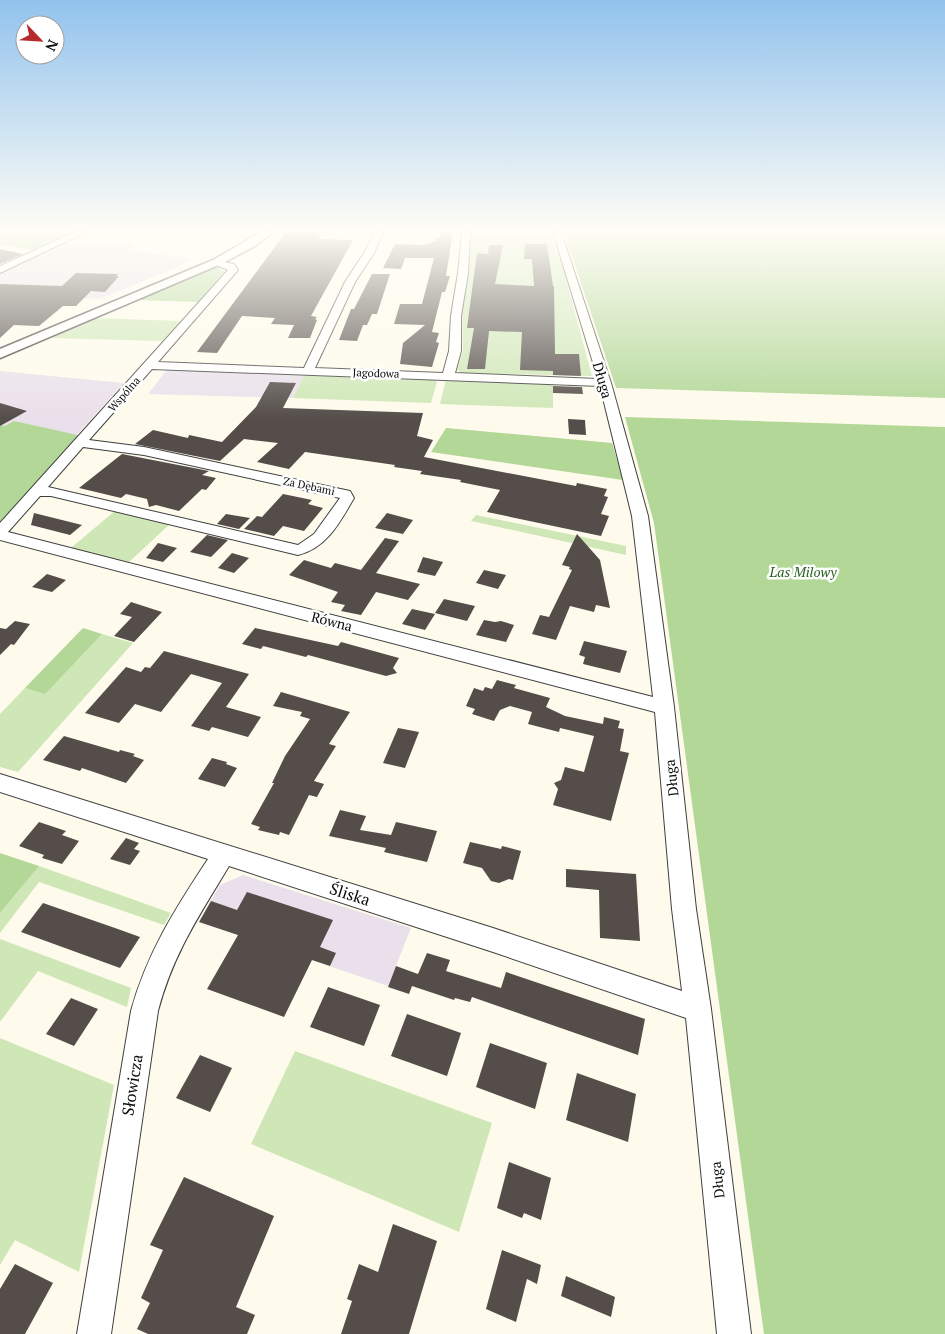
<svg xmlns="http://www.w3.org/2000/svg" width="945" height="1334" font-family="'PT Serif',serif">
<rect width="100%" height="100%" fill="#fefbec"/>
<g fill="#eae0eb">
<path d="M67 242 135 244 129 250 192 259 182 265 100 299 35 297 0 316V272Z"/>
<path d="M167 370 305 374 293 398 148 394Z"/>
<path d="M0 371 124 383 76 436 14 421 5 426 0 425Z"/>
<path d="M243 875 411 928 388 986 199 922 220 885Z"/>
</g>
<g fill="#cfe7b7">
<path d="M471 232H549L556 253H559L592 376 461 373 457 370 463 351 462 310 469 274V241Z"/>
<path d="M94 318 181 321 162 341 52 338Z"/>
<path d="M305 374 433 379 437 382 431 403 293 398Z"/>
<path d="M446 379 553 383V408L440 404Z"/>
<path d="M116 510 171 523 129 562 71 548Z"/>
<path d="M476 515 626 546V555L471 521Z"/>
<path d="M102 634 133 643 18 772 0 767V714L25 688 45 693Z"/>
<path d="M39 866 171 913 164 925 39 882 0 933V913Z"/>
<path d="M0 939 131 988 127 1007 38 971 0 1022Z"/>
<path d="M0 1038 114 1085 79 1272 15 1240 0 1265Z"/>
<path d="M295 1051 492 1123 459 1232 251 1144Z"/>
</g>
<g fill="#b2d797">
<path d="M0 232H54L69 234 32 250 0 244Z"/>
<path d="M564 232H945V398L616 388Z"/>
<path d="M211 268H219L224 272 198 302 136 300Z"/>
<path d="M625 417 945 427V1334H764L654 523Z"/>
<path d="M14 421 82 436 0 527V425L5 426Z"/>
<path d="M446 428 612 443 623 480 431 452Z"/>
<path d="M83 628 102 634 45 694 25 688Z"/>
<path d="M0 853 39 866 0 913Z"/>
</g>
<g fill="#544d49">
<path d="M286 232H323L318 239 353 240 311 316 317 317 315 319 317 320 310 338H288L294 325 271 324 275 318 242 316 217 353 197 352Z"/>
<path d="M441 232H453L446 276H450L445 292H442L432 332 439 333 436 342 439 343 432 367 400 364 403 343 425 325 394 324 400 304H422L434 258H405L401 269 383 268 395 244 424 245 435 241 436 237H440Z"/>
<path d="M525 244H547L553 286H554L555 354H579L581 376 553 375V371L520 370 522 332 489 331 485 369H467L474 328H467L477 253 488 254 489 245H503L495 284 534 286 532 259H524Z"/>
<path d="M0 249 23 254 0 264Z"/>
<path d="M76 273 118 274 116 276H119L105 292 91 291 76 306H63L39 326 14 325 0 338V284L62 286Z"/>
<path d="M372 274H390L377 314H372L367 325H363L357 341 339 340 351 309H354Z"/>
<path d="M270 382 296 383 283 408 423 413 417 436 433 440 424 457 576 486 577 483 607 489 604 496 608 497 601 514 609 516 601 536 487 512 500 490 460 482 461 480 420 474 422 471 394 467 395 465 305 452 289 469 257 462 278 443 244 439 220 461 135 444 153 430 188 438 189 435 222 442 256 407Z"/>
<path d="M553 386 582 387 583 394 553 393Z"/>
<path d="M0 403 27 411 0 426Z"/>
<path d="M568 419 585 420 586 435 569 434Z"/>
<path d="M122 454 209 471 202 475 216 478 206 490 202 489 179 511 156 505 149 507 147 499 126 494 121 498 79 488Z"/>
<path d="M283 494 312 500 308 504 323 508 304 531 283 526 274 536 244 529 257 516 262 517Z"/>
<path d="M34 513 82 525 70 535 31 525Z"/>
<path d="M387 513 413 520 403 534 375 528Z"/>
<path d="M226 514 250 518 239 529 217 524Z"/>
<path d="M577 534 600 560 610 608 596 605 594 612 570 606 556 640 532 634 540 615 549 617 572 570 569 569 570 567 562 565Z"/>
<path d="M207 535 228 540 211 557 190 552Z"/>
<path d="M385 538 399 541 376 573 420 584 408 600 376 592 361 615 341 611 345 605 331 602 338 592 289 575 304 560 331 568 335 563 361 570Z"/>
<path d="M158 543 177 548 163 562 146 558Z"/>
<path d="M232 553 249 558 234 573 218 568Z"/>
<path d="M423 557 443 562 435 576 417 572Z"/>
<path d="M484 570 506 575 498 589 476 583Z"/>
<path d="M47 574 66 580 52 592 32 587Z"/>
<path d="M444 599 475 606 467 621 435 613Z"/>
<path d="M131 602 162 612 134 642 114 636 132 617 120 614Z"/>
<path d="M412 609 435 614 425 630 402 624Z"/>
<path d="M484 620 495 622 501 621 514 625 506 642 476 635Z"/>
<path d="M15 621 30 624 14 645 11 644 0 655V628L6 629Z"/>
<path d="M255 628 338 646 341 642 399 658 393 668 397 673 386 676 308 655 306 657 263 646 261 649 242 644Z"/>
<path d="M584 641 627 651 620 673 583 664 585 657 579 655Z"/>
<path d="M164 651 249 674 226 707 261 717 248 737 212 727 209 731 191 726 222 683 191 674 161 712 135 704 119 723 85 713 126 667 141 672 145 667 150 668Z"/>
<path d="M497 680 516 685 514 688 550 698 546 707 565 716 603 724 604 717 620 721 618 728 624 729 620 751 629 753 611 821 553 805 558 789 554 783 561 780 565 767 584 772 594 736 560 728 559 732 528 724 532 712 510 706 500 710 494 721 472 714 475 709 466 706 474 688 483 691 485 687 492 689Z"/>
<path d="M281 692 350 712 329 744 336 746 314 781 324 784 317 797 309 795 289 835 280 832 279 835 258 830 260 827 251 824 274 783H272L285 756 310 719 300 716 302 712 273 706Z"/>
<path d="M398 728 419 732 405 768 383 763Z"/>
<path d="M64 736 119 752 120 750 135 754 133 756 144 760 126 783 82 768 80 771 43 760Z"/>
<path d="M212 758 227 762 226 764 237 768 225 787 198 779Z"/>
<path d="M340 810 366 816 360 830 391 835 396 822 437 831 427 862 384 852 386 848 329 836Z"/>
<path d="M39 822 66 831 62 835 79 841 62 864 42 858 44 855 19 846Z"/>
<path d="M126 838 139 843 134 849 140 851 130 865 110 859Z"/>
<path d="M470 842 501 849 502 846 521 851 513 880 509 879 499 883 491 881 482 868 463 863Z"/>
<path d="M566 869 636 874 640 941 600 938 599 890 566 887Z"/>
<path d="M247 892 333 920 320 947 336 953 330 966 312 960 284 1017 207 989 238 935 199 922 211 901 237 910Z"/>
<path d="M43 903 115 928 140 937 120 968 21 932Z"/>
<path d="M427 953 450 960 446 971 501 988 506 972 645 1019 638 1055 472 997 470 1002 455 998 454 1000 412 986 409 994 388 987 396 966 418 974Z"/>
<path d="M328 987 380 1005 364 1046 310 1027Z"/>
<path d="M71 998 98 1009 74 1046 46 1034Z"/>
<path d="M407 1014 461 1033 447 1076 391 1056Z"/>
<path d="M490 1043 547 1063 535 1109 476 1087Z"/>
<path d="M200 1055 232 1068 210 1112 176 1098Z"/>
<path d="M577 1073 636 1094 628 1142 566 1120Z"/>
<path d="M509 1162 551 1178 541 1220 524 1213 522 1218 497 1208Z"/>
<path d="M184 1177 274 1216 236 1307 255 1315 247 1334H148L137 1329 150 1303 141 1298 163 1250 150 1245Z"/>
<path d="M393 1224 437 1241 409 1334H341L352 1301 347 1299 359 1264 378 1272Z"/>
<path d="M502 1250 541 1265 537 1284 527 1279 516 1322 486 1309Z"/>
<path d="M15 1264 53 1283 25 1334H0V1289Z"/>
<path d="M566 1276 615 1297 611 1317 561 1296Z"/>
</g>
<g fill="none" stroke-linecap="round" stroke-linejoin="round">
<defs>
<g id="minor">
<path d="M75 232H86L0 273V266Z"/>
<path d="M375 232H383L374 253 355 282 315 368 443 373 449 351 451 316 458 273 462 232H470L468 273 461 316V351L455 373 598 379 553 232H561L611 383 648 516 674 707 696 909 711 1009 751 1334H717L686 1018 493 952 229 866C199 916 173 954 158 1011L111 1334H77L131 1011C147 953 175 909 208 859L0 792V774L493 928 682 991 672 909 655 712 0 540V523L228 270 214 264V260L234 264 238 270 158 362 304 368 345 282 364 253ZM152 369 600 386 632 516 653 697 8 532 40 496H51L298 555C327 548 340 522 354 498L350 491 144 447 89 440ZM83 447 144 455 340 498 314 534 298 545 48 487Z"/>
</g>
<path id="tertiary" d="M261 232H273L255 246 221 264 0 358V349L213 260Z"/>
</defs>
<use href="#minor" stroke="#3f3f3f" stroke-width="2"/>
<use href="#tertiary" stroke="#3f3f3f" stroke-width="3"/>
<use href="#minor" fill="#fff" fill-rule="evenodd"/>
<use href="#tertiary" fill="#fff" fill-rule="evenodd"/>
</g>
<linearGradient id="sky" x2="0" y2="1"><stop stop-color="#92c3ed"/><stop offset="0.55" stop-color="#fffdf6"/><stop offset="1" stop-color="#fffdf6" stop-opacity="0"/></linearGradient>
<rect width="945" height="419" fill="url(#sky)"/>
<g text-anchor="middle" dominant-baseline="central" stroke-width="5" stroke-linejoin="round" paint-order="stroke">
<g font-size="11" fill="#0c0c0c" stroke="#fff">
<text transform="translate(376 373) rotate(2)">Jagodowa</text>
<text transform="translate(124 394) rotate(-49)">Wspólna</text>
<text transform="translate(309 486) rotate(12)">Za Dębami</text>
</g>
<g font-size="14" fill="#0c0c0c" stroke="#fff">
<text transform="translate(603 380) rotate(74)">Długa</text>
<text transform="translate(332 621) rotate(14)">Równa</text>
<text transform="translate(671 778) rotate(-96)">Długa</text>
<text transform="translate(717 1180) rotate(-96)">Długa</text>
</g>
<g font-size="14" font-style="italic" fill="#2b611f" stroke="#fff">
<text x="803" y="571">Las Milowy</text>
</g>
<g font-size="16" fill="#0c0c0c" stroke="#fff">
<text transform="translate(350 894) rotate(18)">Śliska</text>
<text transform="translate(132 1085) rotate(-81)">Słowicza</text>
</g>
</g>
<g transform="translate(40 40) rotate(115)"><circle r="24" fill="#ffffff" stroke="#9e9e9e"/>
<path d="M0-4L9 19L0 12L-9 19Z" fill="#b6292d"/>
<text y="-8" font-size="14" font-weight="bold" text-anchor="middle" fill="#0c0c0c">N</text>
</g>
</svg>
